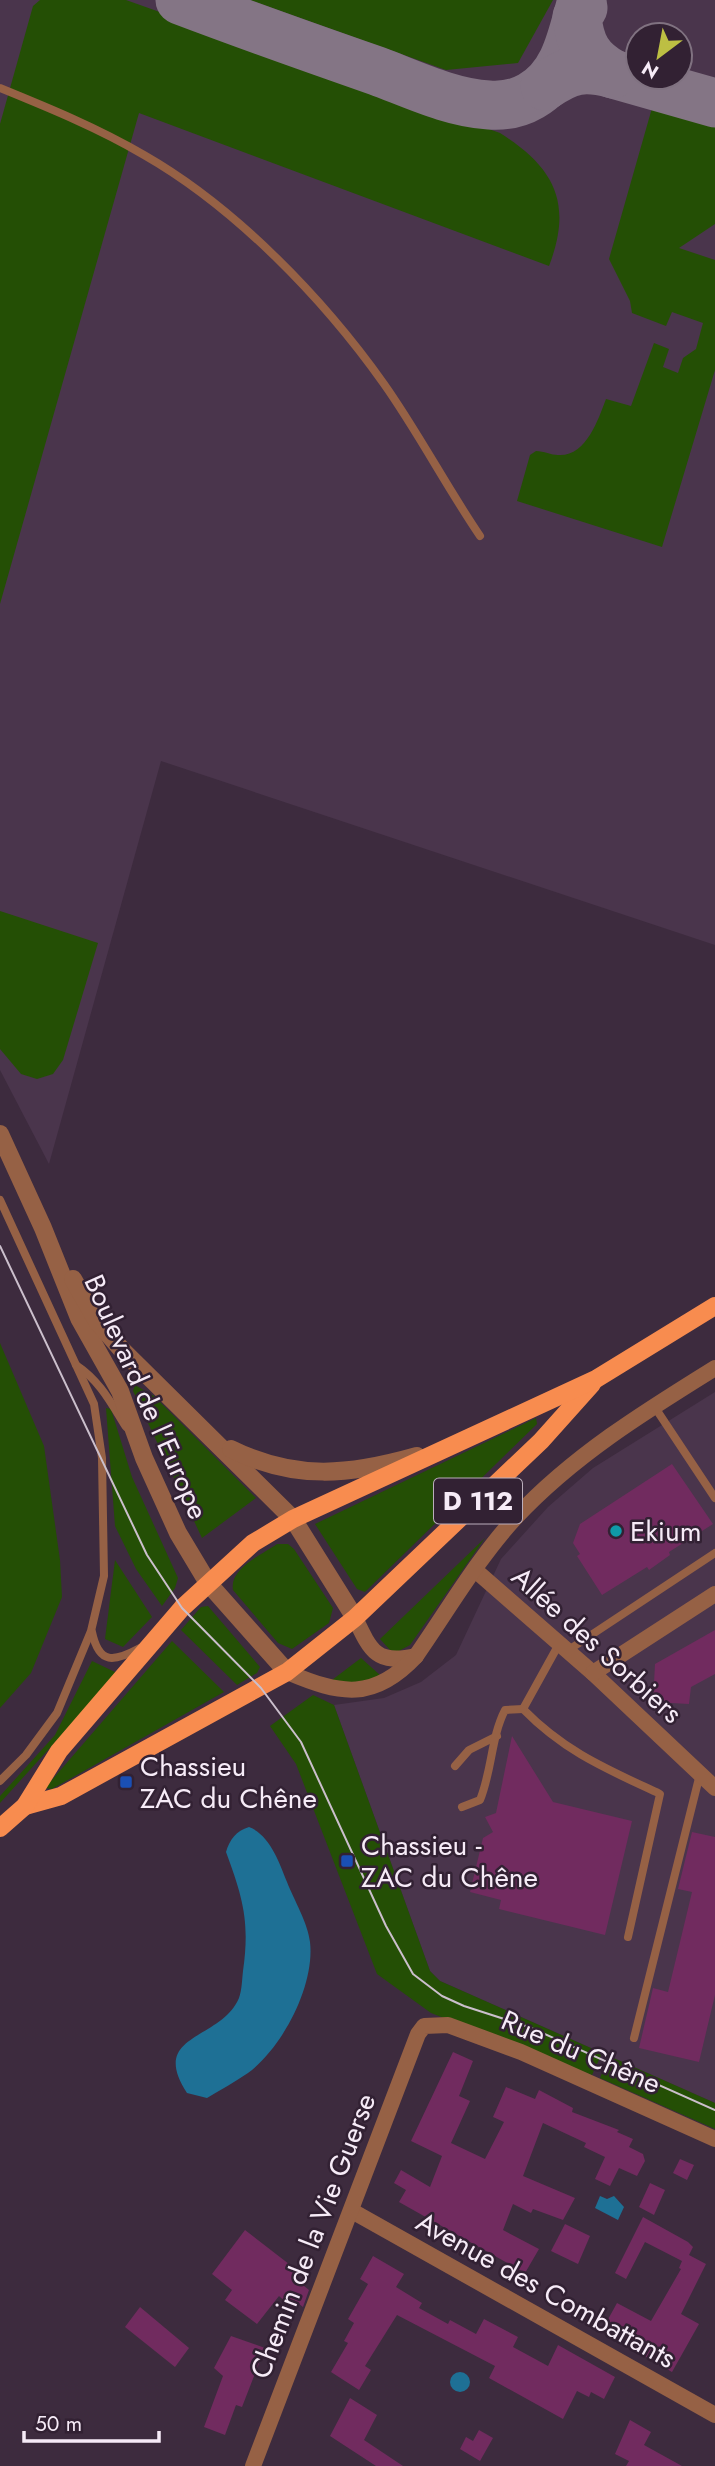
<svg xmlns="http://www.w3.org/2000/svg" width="715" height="2466" font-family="Jost,sans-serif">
<rect width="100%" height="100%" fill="#3d2b3e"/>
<g fill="#4a354c" fill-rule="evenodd">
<path d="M0 0H715V945L161 761 49 1164 0 1070ZM638 35H680V77H638Z"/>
<path d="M715 1392V2103L440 1981 430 1971 334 1705 384 1698 421 1682 456 1655 501 1559 548 1507 593 1468Z"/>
</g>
<g fill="#244f05">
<path d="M40 0H126L500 133C555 168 573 203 549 266L139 113 0 604V124L33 6Z"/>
<path d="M250 0H553L518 63 446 70Z"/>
<path d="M654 101 715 117V224L679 248 715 260V370L662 547 517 501 530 455 536 451C544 451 551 455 558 455 586 457 598 420 606 399L631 406 654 343 669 349 663 367 678 373 683 358 696 349 703 323 672 312 666 326 632 313 630 301 609 259Z"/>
<path d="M0 911 98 943 63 1060 53 1074 37 1079 21 1074 0 1049Z"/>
<path d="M0 1343 44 1446 60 1560 62 1597 31 1673 0 1708Z"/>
<path d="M135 1385 154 1396 256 1498 202 1538 133 1391Z"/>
<path d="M106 1408 111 1409 132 1477 178 1578 175 1588 162 1606 136 1569 115 1526Z"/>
<path d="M536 1418 537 1424 365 1592 357 1589 315 1524Z"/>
<path d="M485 1538 410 1645 397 1652 390 1650 380 1639Z"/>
<path d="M277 1544H288L294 1549 333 1608 329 1623 292 1649 278 1643 233 1590C229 1568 262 1555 277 1544Z"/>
<path d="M115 1560 152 1617 123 1647 105 1639Z"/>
<path d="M208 1606 260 1667 257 1673 237 1685 181 1630 201 1607Z"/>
<path d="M172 1641 224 1692 52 1789 45 1788Z"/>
<path d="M361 1658 380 1675 363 1684 332 1680Z"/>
<path d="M92 1661 115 1672 114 1677 0 1803V1796L55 1735Z"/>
<path d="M313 1695 334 1705 430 1971 440 1981 602 2053 592 2075 431 2013 377 1974 296 1764 270 1726Z"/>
<path d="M609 2056 715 2103V2129L600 2078Z"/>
</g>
<g fill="#1e7095">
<path d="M249 1827C270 1835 279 1862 287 1882 294 1900 308 1923 310 1942 315 1985 283 2047 248 2073 235 2082 220 2090 207 2098L187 2093C148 2033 221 2041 239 1998 242 1990 242 1979 243 1971 250 1922 243 1898 226 1852 230 1839 236 1831 249 1827Z"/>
<path d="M600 2196 607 2199 614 2196 624 2207 618 2220 595 2208Z"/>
<circle cx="460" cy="2382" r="10"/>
</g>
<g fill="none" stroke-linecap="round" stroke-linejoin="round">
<g stroke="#847585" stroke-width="49">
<path d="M180 0C246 25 311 48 377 71 412 84 451 103 489 105 503 106 519 103 531 96 566 76 572 36 582 0"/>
<path d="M613 74 715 103"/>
<path d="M545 86C570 69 584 66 613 74 588 60 580 45 577 17L583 8"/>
</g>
</g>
<g fill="#712b5f">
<path d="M672 1464 713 1524 669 1552 670 1555 649 1570 647 1567 602 1595 577 1556 580 1554 573 1543 580 1524Z"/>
<path d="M715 1630V1674L691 1687 689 1704 653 1702 655 1664Z"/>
<path d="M512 1736 553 1802 632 1821 605 1935 499 1909 501 1900 470 1892 483 1838 493 1832 485 1817 496 1813Z"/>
<path d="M692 1832 715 1837V1995L699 2062 639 2048 653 1988 668 1992 692 1892 678 1889Z"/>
<path d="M453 2052 473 2061 459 2096 470 2101 451 2143 485 2159 504 2122 493 2117 506 2087 535 2099 539 2090 573 2108 572 2112 619 2130 617 2132 633 2139 629 2147 643 2154 645 2161 637 2176 619 2168 610 2186 595 2179 605 2157 584 2147 586 2143 543 2123 523 2176 575 2198 563 2220 533 2209 531 2213 513 2204 503 2230 539 2249 525 2273 399 2202 406 2190 394 2183 401 2170 430 2187 442 2156 411 2141Z"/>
<path d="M680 2159 694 2165 687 2180 673 2173Z"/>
<path d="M650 2183 665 2190 654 2215 639 2207Z"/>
<path d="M643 2217 688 2242 693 2247 689 2255 706 2264 681 2314 699 2324 672 2372 641 2354 646 2345 606 2323 617 2303 651 2321 681 2269 679 2268 682 2261 645 2242 626 2279 615 2273Z"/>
<path d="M565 2224 590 2236 578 2264 551 2251Z"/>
<path d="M245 2230 298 2271 293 2277 309 2290 303 2307 294 2300 290 2306 279 2296 257 2324 225 2300 232 2290 212 2274Z"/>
<path d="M373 2256 404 2274 396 2287 422 2303 419 2308 448 2324 450 2320 476 2334 484 2319 518 2337 513 2347 548 2366 558 2345 615 2377 604 2399 591 2392 589 2397 577 2391 563 2419 489 2378 495 2366 397 2315 365 2366 371 2370 359 2390 331 2372 348 2343 344 2341 354 2323 348 2319 368 2284 360 2279Z"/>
<path d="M140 2307 189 2348 175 2367 125 2327Z"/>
<path d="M231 2336 265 2348 242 2407 236 2405 225 2435 204 2427 223 2376 214 2368Z"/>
<path d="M350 2398 377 2415 364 2440 403 2466H376L330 2436Z"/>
<path d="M630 2420 651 2432 644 2445 682 2466H626L629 2461 615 2454Z"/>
<path d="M479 2430 493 2438 480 2461 460 2449 466 2437 473 2441Z"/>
</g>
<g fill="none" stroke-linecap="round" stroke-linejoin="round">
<g stroke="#966145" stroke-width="8">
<path d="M0 88C49 108 98 128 144 155 235 207 323 298 384 384 418 432 446 486 480 536"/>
<path d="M0 1200 94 1404 102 1458 104 1576 91 1631 57 1713 26 1755 0 1781"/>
<path d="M76 1365C100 1381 111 1403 126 1427"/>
<path d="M654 1406 715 1498"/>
<path d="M92 1632C99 1665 114 1662 140 1648"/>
<path d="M559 1644 523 1709C565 1752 607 1769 660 1794L628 1937"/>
<path d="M567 1651 715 1553"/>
<path d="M455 1766 469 1750 497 1736"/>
<path d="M462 1807 480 1800C492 1771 491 1737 505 1710L523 1709"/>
<path d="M634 2038 700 1774"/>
</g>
<g stroke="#966145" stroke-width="16">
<path d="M475 1570 593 1673 715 1788"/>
<path d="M355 1618C371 1652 377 1665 416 1656"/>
<path d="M287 1672C341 1695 374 1701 416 1656 448 1610 478 1558 516 1517 573 1456 644 1412 715 1368"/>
<path d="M593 1673 715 1594"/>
<path d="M352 2211 715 2415"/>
<path d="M253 2466 418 2034 424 2026 448 2025 521 2052 715 2139"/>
</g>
<g stroke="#966145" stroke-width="18">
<path d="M0 1134 43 1228 79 1318 120 1391 144 1458 178 1533 208 1583 287 1672"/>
<path d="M73 1279 97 1321 122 1350 293 1519 355 1618"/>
<path d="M231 1449C296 1481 350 1475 417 1456"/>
</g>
<g stroke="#f88c4f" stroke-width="18">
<path d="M25 1806 61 1796 287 1672 355 1618 541 1441 592 1384"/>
<path d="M0 1828 25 1806 59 1751 182 1608 253 1543 293 1519 596 1379 715 1306"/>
</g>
<path stroke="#cbbfcc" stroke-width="2" d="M0 1246 147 1555 182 1608 261 1688 301 1742 386 1926 413 1974 442 1996 464 2006 529 2027 715 2110"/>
</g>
<circle fill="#0f9aa8" stroke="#322133" stroke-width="2.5" cx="616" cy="1531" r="7"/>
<g fill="#1a4fb4" stroke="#322133" stroke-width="2.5">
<rect x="119" y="1775" width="14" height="14" rx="3.5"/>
<rect x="340" y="1854" width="14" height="14" rx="3.5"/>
</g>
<g text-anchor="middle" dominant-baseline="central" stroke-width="5" stroke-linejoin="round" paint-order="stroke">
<rect fill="#322133" stroke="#bbaebc" stroke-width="2" x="434" y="1478.5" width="88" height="45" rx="5"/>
<g font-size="26" font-weight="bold" fill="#f6ebf7">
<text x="478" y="1501">D 112</text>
</g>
<g font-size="28" fill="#f6ebf7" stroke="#322133">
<text transform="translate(146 1397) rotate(66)">Boulevard de l'Europe</text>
<text transform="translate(597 1645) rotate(42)">Allée des Sorbiers</text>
<text transform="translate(581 2052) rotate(23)">Rue du Chêne</text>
<text transform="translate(313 2236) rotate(-69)">Chemin de la Vie Guerse</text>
<text transform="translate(546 2290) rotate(29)">Avenue des Combattants</text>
</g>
<g font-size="28" fill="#f6ebf7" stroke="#322133" text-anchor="start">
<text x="630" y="1531">Ekium</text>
<text x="140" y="1766">Chassieu<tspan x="140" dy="32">ZAC du Chêne</tspan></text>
<text x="361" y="1845">Chassieu -<tspan x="361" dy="32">ZAC du Chêne</tspan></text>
</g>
</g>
<g transform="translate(659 56) rotate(212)"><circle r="33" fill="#322133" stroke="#807281" stroke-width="2"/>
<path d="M0-5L12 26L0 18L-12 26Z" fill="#bdbf43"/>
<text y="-10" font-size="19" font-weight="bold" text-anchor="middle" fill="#f6ebf7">N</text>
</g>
<path d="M24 2431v10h135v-10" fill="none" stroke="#f6ebf7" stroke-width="3.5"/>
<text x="35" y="2431" font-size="21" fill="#f6ebf7" stroke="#322133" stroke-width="5" paint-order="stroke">50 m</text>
</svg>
